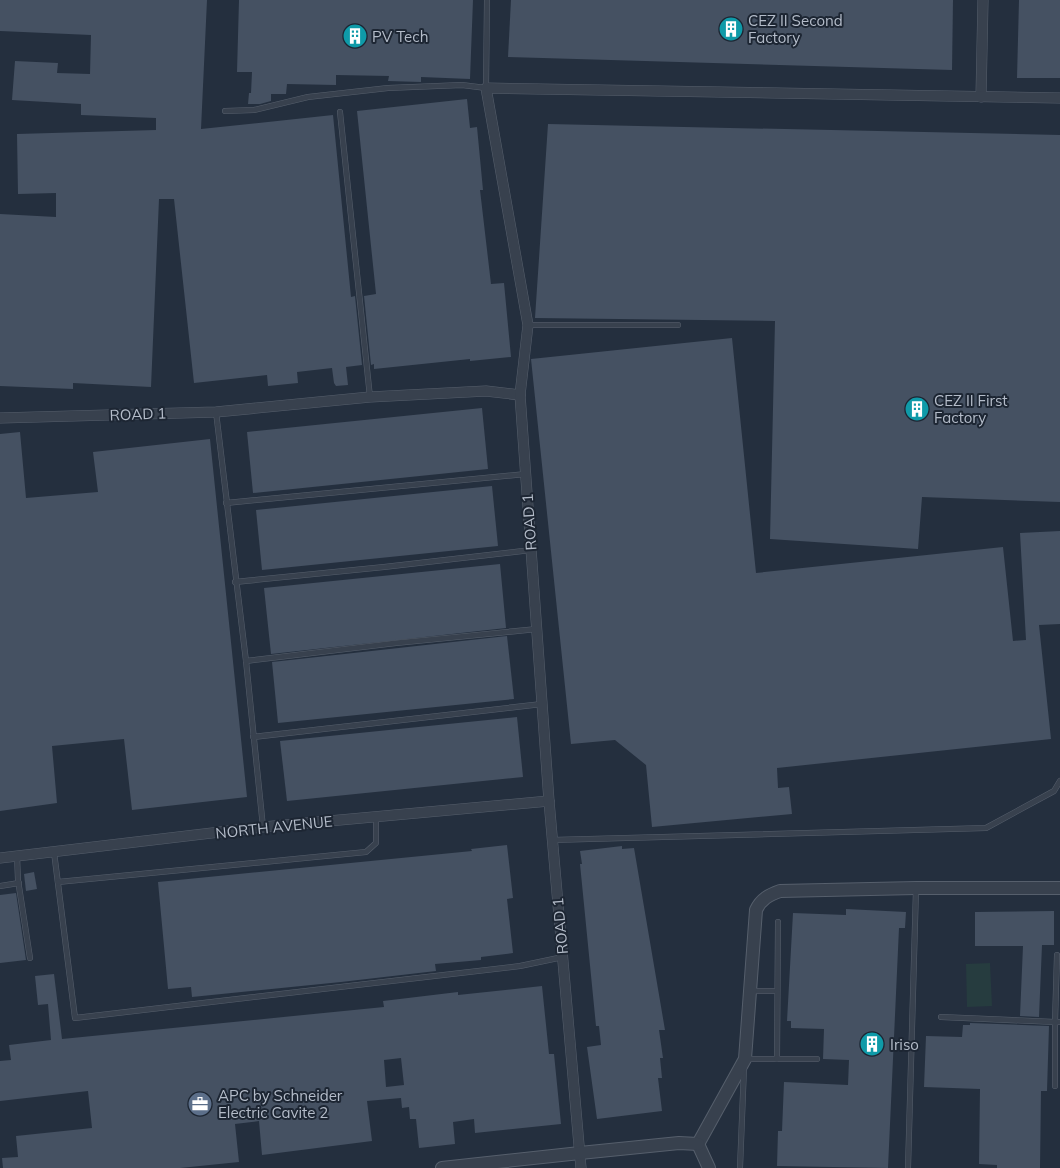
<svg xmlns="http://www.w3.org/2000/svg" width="1060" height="1168" font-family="Mulish,sans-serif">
<rect width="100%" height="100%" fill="#242f3e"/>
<path fill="#263c3f" d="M990 963 992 1006 967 1007 966 964Z"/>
<g fill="#455162" fill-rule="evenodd">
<path d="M0 0H207L201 129 333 115 351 297 355 296 362 365 346 367 348 385 336 386 334 383 332 368 297 372 298 383 268 386 267 375 194 383 174 199H159L151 387 73 383V389L0 386V214L56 217V193L18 194 17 134 156 130V118L81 115V104L12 100 15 61 58 63 57 73 90 74 91 35 0 31Z"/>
<path d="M239 0H473L470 79 421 77V82L388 81 389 76 336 75V85L287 84 286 94H271V101L260 104H248L249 93H251L252 72H237Z"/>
<path d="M511 0H953L952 70 508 57Z"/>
<path d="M1019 0H1060V78H1017Z"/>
<path d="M467 99 470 128 477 127 483 190H480L491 284 504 283 511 357 470 361V359L374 369V364L371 365 364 296 376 294 357 111Z"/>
<path d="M548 124 1060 135V502L922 497 918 549 770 539 775 321 535 318Z"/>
<path d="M732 338 756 573 1003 547 1013 641 1026 640 1020 533 1060 531V624L1039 625 1051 739 777 768 778 788 789 787 792 814 652 827 646 765 615 740 571 744 531 359Z"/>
<path d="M482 408 488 469 253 493 247 432Z"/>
<path d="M20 432 26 498 98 492 93 452 210 439 247 797 132 810 124 739 52 746 57 803 0 811V434Z"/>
<path d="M492 486 498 546 262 570 256 510Z"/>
<path d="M500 564 506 628 271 654 264 588Z"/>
<path d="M507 636 514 699 278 723 272 662Z"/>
<path d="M517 717 523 777 287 801 280 741Z"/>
<path d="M507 845 513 898 507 899 513 953 481 957V960L435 964 436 971 341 982 192 997 191 987 168 989 158 882 472 851 471 849Z"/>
<path d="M622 846V849L634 848 665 1030H659L663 1058H660L662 1078H658L662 1111 597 1119 587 1047 601 1045 599 1026H596L580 864H582L580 851Z"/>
<path d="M34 872 37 889 26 891 24 874Z"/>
<path d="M16 893 26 960 0 963V895Z"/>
<path d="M846 909 906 912 905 928H899L888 1168 777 1166 778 1131H782L784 1082 848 1085 849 1060 823 1059 824 1029 791 1028V1021H787L793 913 846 915Z"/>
<path d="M1054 911V945H1042L1039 1017 1020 1016 1023 946H975V912Z"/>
<path d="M54 974 62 1039 384 1007 383 1001 458 992V995L542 986 549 1054H554L561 1124 475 1133 474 1119 453 1122 455 1144 419 1148 416 1119H410L409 1107 402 1108 401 1098 367 1101 372 1141 262 1155 259 1121 235 1124 239 1162 180 1168H3L2 1158 18 1157 16 1136 92 1128 88 1091 0 1101V1061L11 1060 9 1045 51 1040 48 1004 38 1005 35 976ZM401 1058 404 1085 386 1087 384 1060Z"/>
<path d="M970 1023 1049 1026 1047 1091H1041L1040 1168H997V1165L979 1164 980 1089 924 1087 926 1036 962 1037 963 1025H970Z"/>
</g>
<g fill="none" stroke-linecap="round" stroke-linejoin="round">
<defs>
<g id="service">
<path d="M225 111 254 110 308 97 388 88 462 85 486 88 487 0"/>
<path d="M340 112 370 397"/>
<path d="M528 325H678"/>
<path d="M216 412 246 661 263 827"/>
<path d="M226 503 526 474"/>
<path d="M235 582 384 567 531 550"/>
<path d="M246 661 396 643 537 629"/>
<path d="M253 737 542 704"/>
<path d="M552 840 986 828 1054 791 1060 781"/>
<path d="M54 852 75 1018 520 966 563 957"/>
<path d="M17 856 18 880 30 958"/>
<path d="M58 882 366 852 376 843V817"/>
<path d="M0 886 19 883"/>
<path d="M1057 955 1055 1022H1060"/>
<path d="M750 991H777"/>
<path d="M941 1017 1055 1022V1086"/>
<path d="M747 1059H777L778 922"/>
<path d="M777 1059H817"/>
<path d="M740 1168 744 1068"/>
<path d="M908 1168 916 889"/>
</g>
<g id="minor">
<path d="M981 97 983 0"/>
<path d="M0 418 216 412 370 397 486 391 520 395"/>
<path d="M0 858 263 827 549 801"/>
<path d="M581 1168 549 801 520 395 528 325 486 88 1060 98"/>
</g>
<g id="tertiary">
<path d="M698 1144 745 1059 756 910C761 899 769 895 780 891L916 888H1060"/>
<path d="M698 1144 709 1168"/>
<path d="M442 1168 580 1153 679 1143 698 1144"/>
</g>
</defs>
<use href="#service" stroke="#565f6c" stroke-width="6"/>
<use href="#minor" stroke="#565f6c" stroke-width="11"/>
<use href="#tertiary" stroke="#565f6c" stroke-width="14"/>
<use href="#service" stroke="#38414e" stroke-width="5"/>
<use href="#minor" stroke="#38414e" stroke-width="10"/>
<use href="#tertiary" stroke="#38414e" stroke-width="12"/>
</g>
<defs>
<symbol id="building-disc" viewBox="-11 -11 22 22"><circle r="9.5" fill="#0f9aa8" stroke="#1d2633"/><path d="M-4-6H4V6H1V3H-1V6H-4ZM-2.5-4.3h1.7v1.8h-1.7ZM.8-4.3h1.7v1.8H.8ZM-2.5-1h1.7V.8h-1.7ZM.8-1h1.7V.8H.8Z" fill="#fff"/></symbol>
<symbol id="office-disc" viewBox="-11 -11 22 22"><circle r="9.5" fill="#5c6f8a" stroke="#1d2633"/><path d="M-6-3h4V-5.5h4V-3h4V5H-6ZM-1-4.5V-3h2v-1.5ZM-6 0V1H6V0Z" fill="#fff"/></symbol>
</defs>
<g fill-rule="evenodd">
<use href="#building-disc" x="717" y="15" width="28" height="28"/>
<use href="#building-disc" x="341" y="22" width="28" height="28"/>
<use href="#building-disc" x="903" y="395" width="28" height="28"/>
<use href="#building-disc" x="858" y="1030" width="28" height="28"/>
<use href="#office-disc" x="186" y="1090" width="28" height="28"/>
</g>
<g text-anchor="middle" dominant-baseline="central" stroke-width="4" stroke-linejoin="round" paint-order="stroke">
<g font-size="15" fill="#b4bcc9" stroke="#1d2633" text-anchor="start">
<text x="748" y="20">CEZ II Second<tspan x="748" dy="17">Factory</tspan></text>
<text x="372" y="36">PV Tech</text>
<text x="934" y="400">CEZ II First<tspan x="934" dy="17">Factory</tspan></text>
<text x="890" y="1044">Iriso</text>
<text x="218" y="1095">APC by Schneider<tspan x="218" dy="17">Electric Cavite 2</tspan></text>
</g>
<g font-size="15" fill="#b4bcc9" stroke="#1d2633">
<text transform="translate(138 414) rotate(-2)">ROAD 1</text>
<text transform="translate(529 522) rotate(-94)">ROAD 1</text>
<text transform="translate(274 827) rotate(-6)">NORTH AVENUE</text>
<text transform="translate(560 926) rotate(-95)">ROAD 1</text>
</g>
</g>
</svg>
